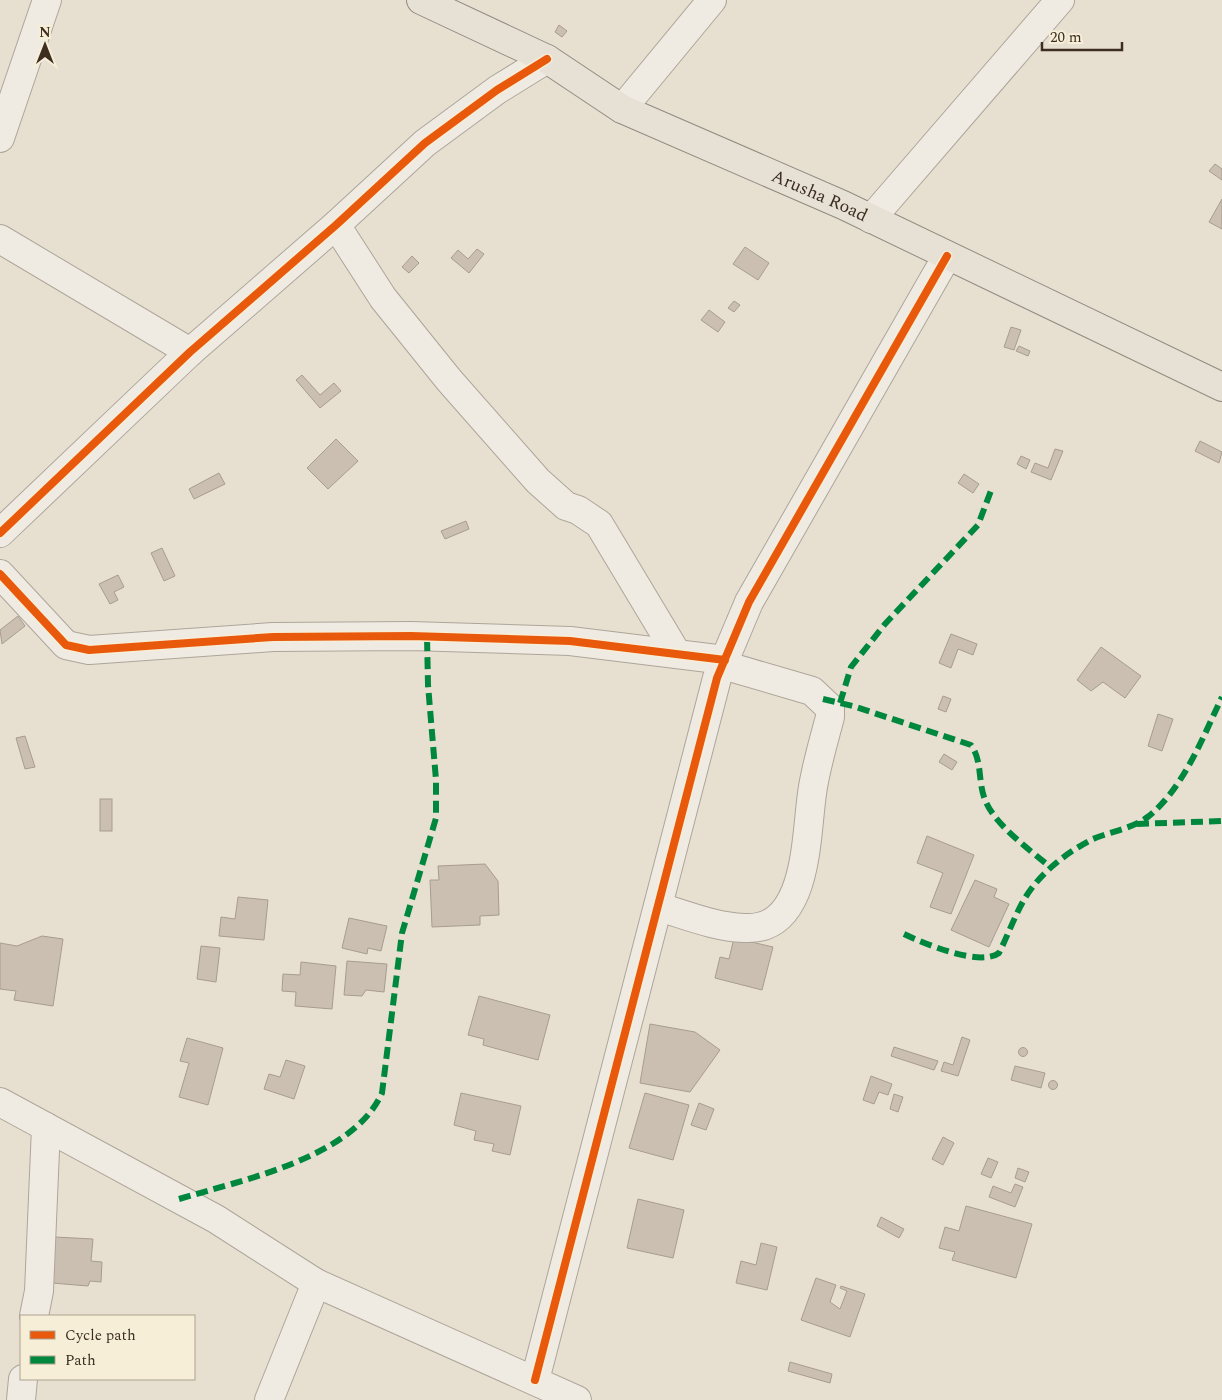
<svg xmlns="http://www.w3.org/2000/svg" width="1222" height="1400" font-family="Spectral,serif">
<rect width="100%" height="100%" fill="#e7e0d1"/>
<g fill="#cbbfb2" stroke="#a89c90">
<path d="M559 25 567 31 562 37 555 32Z"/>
<path d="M1215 164 1222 169V180L1209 171Z"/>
<path d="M1222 199V229L1209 222Z"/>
<path d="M745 247 769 263 758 280 733 264Z"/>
<path d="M477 249 484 254 469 273 451 258 458 250 468 259Z"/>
<path d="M412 256 419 263 409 273 402 267Z"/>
<path d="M734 301 740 305 734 312 728 308Z"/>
<path d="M709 310 725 322 718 332 701 320Z"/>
<path d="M1011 327 1021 330 1014 350 1004 347Z"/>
<path d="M1019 346 1030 351 1028 356 1016 351Z"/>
<path d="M302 375 320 395 334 383 341 391 320 408 296 380Z"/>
<path d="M336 439 358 461 328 489 307 468Z"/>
<path d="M1200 441 1222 452 1219 463 1195 451Z"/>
<path d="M1055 449 1063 451 1051 480 1031 472 1035 463 1048 468Z"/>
<path d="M1021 456 1030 460 1026 469 1017 464Z"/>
<path d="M219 473 225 484 194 499 189 489Z"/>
<path d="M964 474 979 484 973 493 958 483Z"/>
<path d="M466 521 469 529 445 539 441 531Z"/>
<path d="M162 548 175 576 164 581 151 553Z"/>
<path d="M118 575 124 587 114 592 118 600 110 604 99 584Z"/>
<path d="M18 616 25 626 2 644 0 630Z"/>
<path d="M951 634 977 644 973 655 958 649 951 668 939 663Z"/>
<path d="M1101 647 1141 676 1125 698 1103 682 1091 691 1077 680Z"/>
<path d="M943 696 951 699 946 712 938 709Z"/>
<path d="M1158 714 1173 719 1162 751 1148 746Z"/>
<path d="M25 736 35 767 25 769 16 738Z"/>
<path d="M944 754 957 762 952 770 939 762Z"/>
<rect x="100" y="799" width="12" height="32"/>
<path d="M927 836 974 855 951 914 930 907 943 873 917 863Z"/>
<path d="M485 864 498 881 499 915 480 916V925L432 927 430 880H439L438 866Z"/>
<path d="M975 880 997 889 994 897 1009 904 989 947 951 930Z"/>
<path d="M238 897 268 900 264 940 219 936 221 917 235 919Z"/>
<path d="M349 918 387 926 381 951 368 948 367 954 342 948Z"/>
<path d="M42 936 63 939 53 1006 14 1000 16 991 0 989V943L17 946Z"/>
<path d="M734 938 773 947 762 990 715 978 720 957 729 959Z"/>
<path d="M201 946 220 948 216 982 197 979Z"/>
<path d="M347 961 387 964 384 992 366 990 362 996 344 995Z"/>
<path d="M301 962 336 966 332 1009 295 1006 296 992 282 991 283 974 300 975Z"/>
<path d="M479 996 550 1015 538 1060 483 1045 484 1039 468 1035Z"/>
<path d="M650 1024 695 1032 720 1050 690 1092 640 1083Z"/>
<path d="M962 1037 970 1040 958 1076 941 1071 944 1062 953 1065Z"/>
<path d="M187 1038 223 1048 208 1105 179 1097 189 1063 180 1061Z"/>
<path d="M894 1047 938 1061 934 1070 891 1056Z"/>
<circle cx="1023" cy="1052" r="4.5"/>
<path d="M286 1060 305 1066 294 1099 264 1089 269 1074 280 1077Z"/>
<path d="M1015 1066 1045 1073 1041 1088 1011 1080Z"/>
<path d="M871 1076 892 1084 888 1095 879 1092 874 1104 863 1100Z"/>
<circle cx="1053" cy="1085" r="4.5"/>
<path d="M461 1093 521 1106 510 1155 492 1151 494 1144 474 1140 476 1131 454 1125Z"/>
<path d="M645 1093 689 1105 673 1160 629 1148Z"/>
<path d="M894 1094 903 1097 898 1112 890 1109Z"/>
<path d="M699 1103 714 1109 706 1130 691 1125Z"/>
<path d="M943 1137 954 1143 943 1165 932 1159Z"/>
<path d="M988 1158 998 1162 991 1178 981 1174Z"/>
<path d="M1018 1168 1029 1172 1025 1182 1015 1178Z"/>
<path d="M1015 1184 1023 1187 1015 1207 989 1197 993 1186 1011 1193Z"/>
<path d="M638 1199 684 1210 673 1258 627 1248Z"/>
<path d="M966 1206 1032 1224 1016 1278 952 1260 955 1252 939 1248 945 1227 959 1231Z"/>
<path d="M881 1217 904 1229 899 1238 877 1226Z"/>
<path d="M55 1237 93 1239 91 1261 102 1262 101 1282 90 1281 88 1286 52 1283Z"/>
<path d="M761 1243 777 1247 767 1290 736 1283 741 1261 756 1265Z"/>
<path d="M816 1278 836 1285 830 1302 840 1309 847 1291 840 1288 841 1286 865 1294 850 1337 801 1320Z"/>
<path d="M790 1362 832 1374 830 1383 788 1371Z"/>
</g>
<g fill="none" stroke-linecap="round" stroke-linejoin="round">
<defs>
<g id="minor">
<path d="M622 109 712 0"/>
<path d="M0 138 47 0"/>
<path d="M871 219 1060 0"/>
<path d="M336 225 383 298 449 380 538 481 566 506 578 510 599 524 677 654"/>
<path d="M0 239 190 352"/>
<path d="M0 533 190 352 336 225 425 143 497 90 547 59"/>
<path d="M0 574 66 645 89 650 273 637 411 636 570 641 725 660"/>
<path d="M659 907C686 915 715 927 744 928 811 932 805 831 813 787 817 763 824 740 830 717V708L812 691 723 665"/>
<path d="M0 1102 216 1219 316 1283 577 1400"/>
<path d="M34 1316 39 1291 46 1127"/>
<path d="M535 1380 717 678 749 602 947 256"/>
<path d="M21 1400 23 1379"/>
<path d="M269 1400 316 1283"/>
</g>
<g id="major">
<path id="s1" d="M421 0 547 59 622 109 843 205 1222 387"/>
</g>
</defs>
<use href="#minor" stroke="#ada599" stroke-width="30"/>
<use href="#major" stroke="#928b80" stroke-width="30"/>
<use href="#minor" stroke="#efebe3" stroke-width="28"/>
<use href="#major" stroke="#e6e1d4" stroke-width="28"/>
<g stroke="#00873e" stroke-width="6" stroke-dasharray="12 6" stroke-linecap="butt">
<path d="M823 699 853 706 971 745C982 760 978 779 984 797 992 823 1029 849 1050 867"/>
<path d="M840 703 851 667 885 624 978 525 992 488"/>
<path d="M1137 824 1222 821"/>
<path d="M904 934C925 944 980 967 999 953 1008 935 1015 915 1025 898 1040 873 1067 852 1093 839 1112 831 1132 829 1149 816 1184 787 1203 737 1222 697"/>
<path d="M179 1199C242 1180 353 1158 382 1093L402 933 436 818V780L428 685 427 636"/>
</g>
<defs>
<g id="cycleway">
<path d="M0 533 190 352 336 225 425 143 497 90 547 59"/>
<path d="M0 574 66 645 89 650 273 637 411 636 570 641 725 660"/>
<path d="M535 1380 717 678 749 602 947 256"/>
</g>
</defs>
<use href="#cycleway" stroke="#f7eed8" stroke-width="11"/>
<use href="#cycleway" stroke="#e8590c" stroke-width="8"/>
</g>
<g text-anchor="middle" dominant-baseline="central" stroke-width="4" stroke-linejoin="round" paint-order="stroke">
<g font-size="18" fill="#3d2e20" stroke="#f7eed8">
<text stroke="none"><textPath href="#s1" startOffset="445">Arusha Road</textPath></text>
</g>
</g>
<rect x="20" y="1315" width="175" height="65" fill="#f7eed8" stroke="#ada18e"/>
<rect x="30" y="1331" width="25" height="8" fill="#e8590c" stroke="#ada18e"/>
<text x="65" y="1340" font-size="15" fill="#3d2e20">Cycle path</text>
<rect x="30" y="1356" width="25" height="8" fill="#00873e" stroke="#ada18e"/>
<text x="65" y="1365" font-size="15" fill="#3d2e20">Path</text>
<g transform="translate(45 45)" stroke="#f7eed8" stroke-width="4" paint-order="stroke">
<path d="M0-4L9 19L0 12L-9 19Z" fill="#3d2e20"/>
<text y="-8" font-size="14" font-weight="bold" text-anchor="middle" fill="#3d2e20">N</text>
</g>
<path d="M1042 42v8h80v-8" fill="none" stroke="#3d2e20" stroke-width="2.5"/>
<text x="1050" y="42" font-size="15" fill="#3d2e20" stroke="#f7eed8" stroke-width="4" paint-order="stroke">20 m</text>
</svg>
